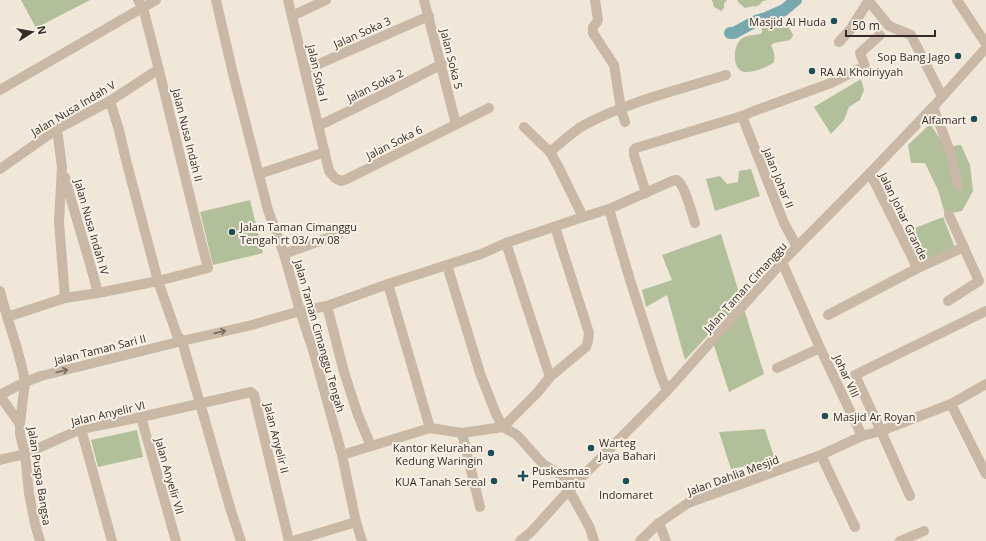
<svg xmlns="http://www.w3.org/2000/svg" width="986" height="541" font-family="'Open Sans',sans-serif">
<rect width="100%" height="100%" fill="#f1e7d9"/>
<g fill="#b1c09a">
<path d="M21 0H90L36 28Z"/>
<path d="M712 0H727L724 4V8L721 11 714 7Z"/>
<path d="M737 0H768L763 1 759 5 755 7 754 6 745 8 739 3Z"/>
<path d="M775 19C785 20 789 27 793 35L791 39C784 43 778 40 771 45 774 51 775 55 774 62 769 67 746 76 740 70 732 64 734 45 741 39 747 34 756 36 762 33 761 21 765 20 775 19Z"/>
<path d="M861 79 864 90 860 100 849 107 844 120 831 134 814 107Z"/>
<path d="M930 124 946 147 961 145 970 165 973 191 962 211 945 214 938 190 925 163H911L908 145Z"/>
<path d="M751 169 760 196 715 211 706 179 720 176 727 184 738 182 739 171Z"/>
<path d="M250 200 263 253 213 265 200 212Z"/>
<path d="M943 217 956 250 919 265 905 232Z"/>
<path d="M721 234 764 374 729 392 710 333 685 360 667 295 646 307 642 290 672 280 662 255Z"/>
<path d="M765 429 775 460 731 469 719 432Z"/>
<path d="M137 430 143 457 98 467 91 440Z"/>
</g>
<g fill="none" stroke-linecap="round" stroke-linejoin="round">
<path stroke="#78a9ae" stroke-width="12" d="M730 33H734L756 21 766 18 784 10 796 0"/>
<g stroke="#c9b8a6" stroke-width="10">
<path d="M216 0 233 74 268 210 284 254 300 311 313 350 342 455 356 522 362 541"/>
<path d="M288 0 329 171 335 178 341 181 347 179 489 108"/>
<path d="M424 0 456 124"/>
<path d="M595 0 598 20 597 22 593 27V33L614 65 621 109 625 122"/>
<path d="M868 0 889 26 911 35 942 96"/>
<path d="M957 0 986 44"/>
<path d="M292 16 326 0"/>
<path d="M839 42 850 30 869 0"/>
<path d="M305 70 429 16"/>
<path d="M0 90 156 0"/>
<path d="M110 101 119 130 126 160 158 281 177 335 182 341 231 511 241 541"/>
<path d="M933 107 951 154 958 186"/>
<path d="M742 116 784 223 797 247"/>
<path d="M318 126 384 94 442 64"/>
<path d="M524 127 550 152 559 168 583 217"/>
<path d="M57 129 62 167 59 222 65 298"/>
<path d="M550 152C561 143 573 131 586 124 630 101 679 90 726 75"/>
<path d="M0 169 57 129 110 101 159 69"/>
<path d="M259 174 325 152"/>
<path d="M65 177C75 216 88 254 98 293"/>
<path d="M646 193 634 155V150L636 148 742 116 754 111 831 83 865 66 860 53 880 35"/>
<path d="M609 209 630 280 660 373 667 391"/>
<path d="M506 243 550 377"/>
<path d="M284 254 339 234"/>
<path d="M782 262 820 348 862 436"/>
<path d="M447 265 480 373 496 414 503 427 517 435 543 464 576 484"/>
<path d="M916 269 964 247"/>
<path d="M388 284 430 428"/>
<path d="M0 291C7 321 20 351 25 382L0 395"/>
<path d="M948 301 979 281 949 215"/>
<path d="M327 306 344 372 358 415 371 446"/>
<path d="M828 315 916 269 914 261 870 173"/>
<path d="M7 317 65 298 98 293 158 281 208 268C185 181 166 94 143 8L138 0"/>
<path d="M777 368 820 348"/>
<path d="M0 396 20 424V434L25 454 29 493 35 524 40 541"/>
<path d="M951 404 986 474"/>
<path d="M141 417 176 541"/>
<path d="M20 424 25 382 41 376 182 341 252 325 300 311 327 306 388 284 481 254 506 243 583 217 609 209 672 181 677 180C685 185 692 214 695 223"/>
<path d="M81 429 112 541"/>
<path d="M462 433 480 507"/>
<path d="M342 455 430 428 462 433 503 427 537 393 550 377 586 347 588 341 589 333 555 227"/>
<path d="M821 455 855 527"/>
<path d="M0 460 25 454 81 429 141 417 251 392 254 395 289 541"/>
<path d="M569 490 590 528 594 541"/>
<path d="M910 496 881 431 855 375 986 311"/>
<path d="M659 523 666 541"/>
<path d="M293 541 356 522"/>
<path d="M520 541 531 532 569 490 667 391 782 262 870 173 933 107 986 48"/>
<path d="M640 541 659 523 688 503 821 455 862 436 881 431 951 404 986 384"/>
<path d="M900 541 924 531"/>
</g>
</g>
<defs><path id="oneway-shaft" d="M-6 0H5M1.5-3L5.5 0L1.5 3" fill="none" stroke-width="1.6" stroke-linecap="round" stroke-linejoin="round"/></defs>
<g stroke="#786b60">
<use href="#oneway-shaft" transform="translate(220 332) rotate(-13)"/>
<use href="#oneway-shaft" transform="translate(62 371) rotate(-14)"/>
</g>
<g fill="#1c4f57" stroke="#f9f1e6" stroke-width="1.5">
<circle cx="834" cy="21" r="4"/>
<circle cx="958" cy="56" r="4"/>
<circle cx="812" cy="71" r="4"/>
<circle cx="974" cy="119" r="4"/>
<circle cx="232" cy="232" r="4"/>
<circle cx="825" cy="416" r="4"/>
<circle cx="591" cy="448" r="4"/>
<circle cx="491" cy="453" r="4"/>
<path d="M521 470h4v4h4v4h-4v4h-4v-4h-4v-4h4z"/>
<circle cx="494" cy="481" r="4"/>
<circle cx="626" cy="481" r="4"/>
</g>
<g text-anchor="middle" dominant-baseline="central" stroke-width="4" stroke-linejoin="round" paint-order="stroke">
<g font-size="11" fill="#352c27" stroke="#f9f1e6" text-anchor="end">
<text x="826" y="21">Masjid Al Huda</text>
<text x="950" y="56">Sop Bang Jago</text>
<text x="820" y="71" text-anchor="start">RA Al Khoiriyyah</text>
<text x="966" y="119">Alfamart</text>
<text x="240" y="226" text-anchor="start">Jalan Taman Cimanggu<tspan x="240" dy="13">Tengah rt 03/ rw 08</tspan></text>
<text x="833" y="416" text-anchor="start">Masjid Ar Royan</text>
<text x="599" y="442" text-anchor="start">Warteg<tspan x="599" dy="13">Jaya Bahari</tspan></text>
<text x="483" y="447">Kantor Kelurahan<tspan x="483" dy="13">Kedung Waringin</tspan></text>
<text x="532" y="470" text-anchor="start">Puskesmas<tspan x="532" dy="13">Pembantu</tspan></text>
<text x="486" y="481">KUA Tanah Sereal</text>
<text x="626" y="494" text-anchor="middle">Indomaret</text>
</g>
<g font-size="11" fill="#352c27" stroke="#f9f1e6">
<text transform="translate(362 32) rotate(-24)">Jalan Soka 3</text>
<text transform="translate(452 59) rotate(76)">Jalan Soka 5</text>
<text transform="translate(318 73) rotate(77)">Jalan Soka I</text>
<text transform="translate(375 85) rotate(-26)">Jalan Soka 2</text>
<text transform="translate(73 108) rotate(-31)">Jalan Nusa Indah V</text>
<text transform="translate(188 135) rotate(76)">Jalan Nusa Indah II</text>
<text transform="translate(394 142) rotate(-27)">Jalan Soka 6</text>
<text transform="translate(779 178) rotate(68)">Jalan Johar II</text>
<text transform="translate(904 216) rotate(64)">Jalan Johar Grande</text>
<text transform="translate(92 227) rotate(74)">Jalan Nusa Indah IV</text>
<text transform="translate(745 287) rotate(-48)">Jalan Taman Cimanggu</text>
<text transform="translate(320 336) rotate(74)">Jalan Taman Cimanggu Tengah</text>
<text transform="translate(100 349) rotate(-14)">Jalan Taman Sari II</text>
<text transform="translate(847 376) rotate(65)">Johar VIII</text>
<text transform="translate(108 413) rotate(-13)">Jalan Anyelir VI</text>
<text transform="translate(277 438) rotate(76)">Jalan Anyelir II</text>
<text transform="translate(733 475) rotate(-20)">Jalan Dahlia Mesjid</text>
<text transform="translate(40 476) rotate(81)">Jalan Puspa Bangsa</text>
<text transform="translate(170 476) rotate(74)">Jalan Anyelir VII</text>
</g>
</g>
<g transform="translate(32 32) rotate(79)" stroke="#f9f1e6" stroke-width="3" paint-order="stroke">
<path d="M0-3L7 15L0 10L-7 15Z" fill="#352c27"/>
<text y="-6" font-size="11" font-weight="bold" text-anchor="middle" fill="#352c27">N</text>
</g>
<path d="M846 30v6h89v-6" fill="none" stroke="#352c27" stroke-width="2"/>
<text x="852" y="30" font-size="12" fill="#352c27" stroke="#f9f1e6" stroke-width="3" paint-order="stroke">50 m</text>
</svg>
